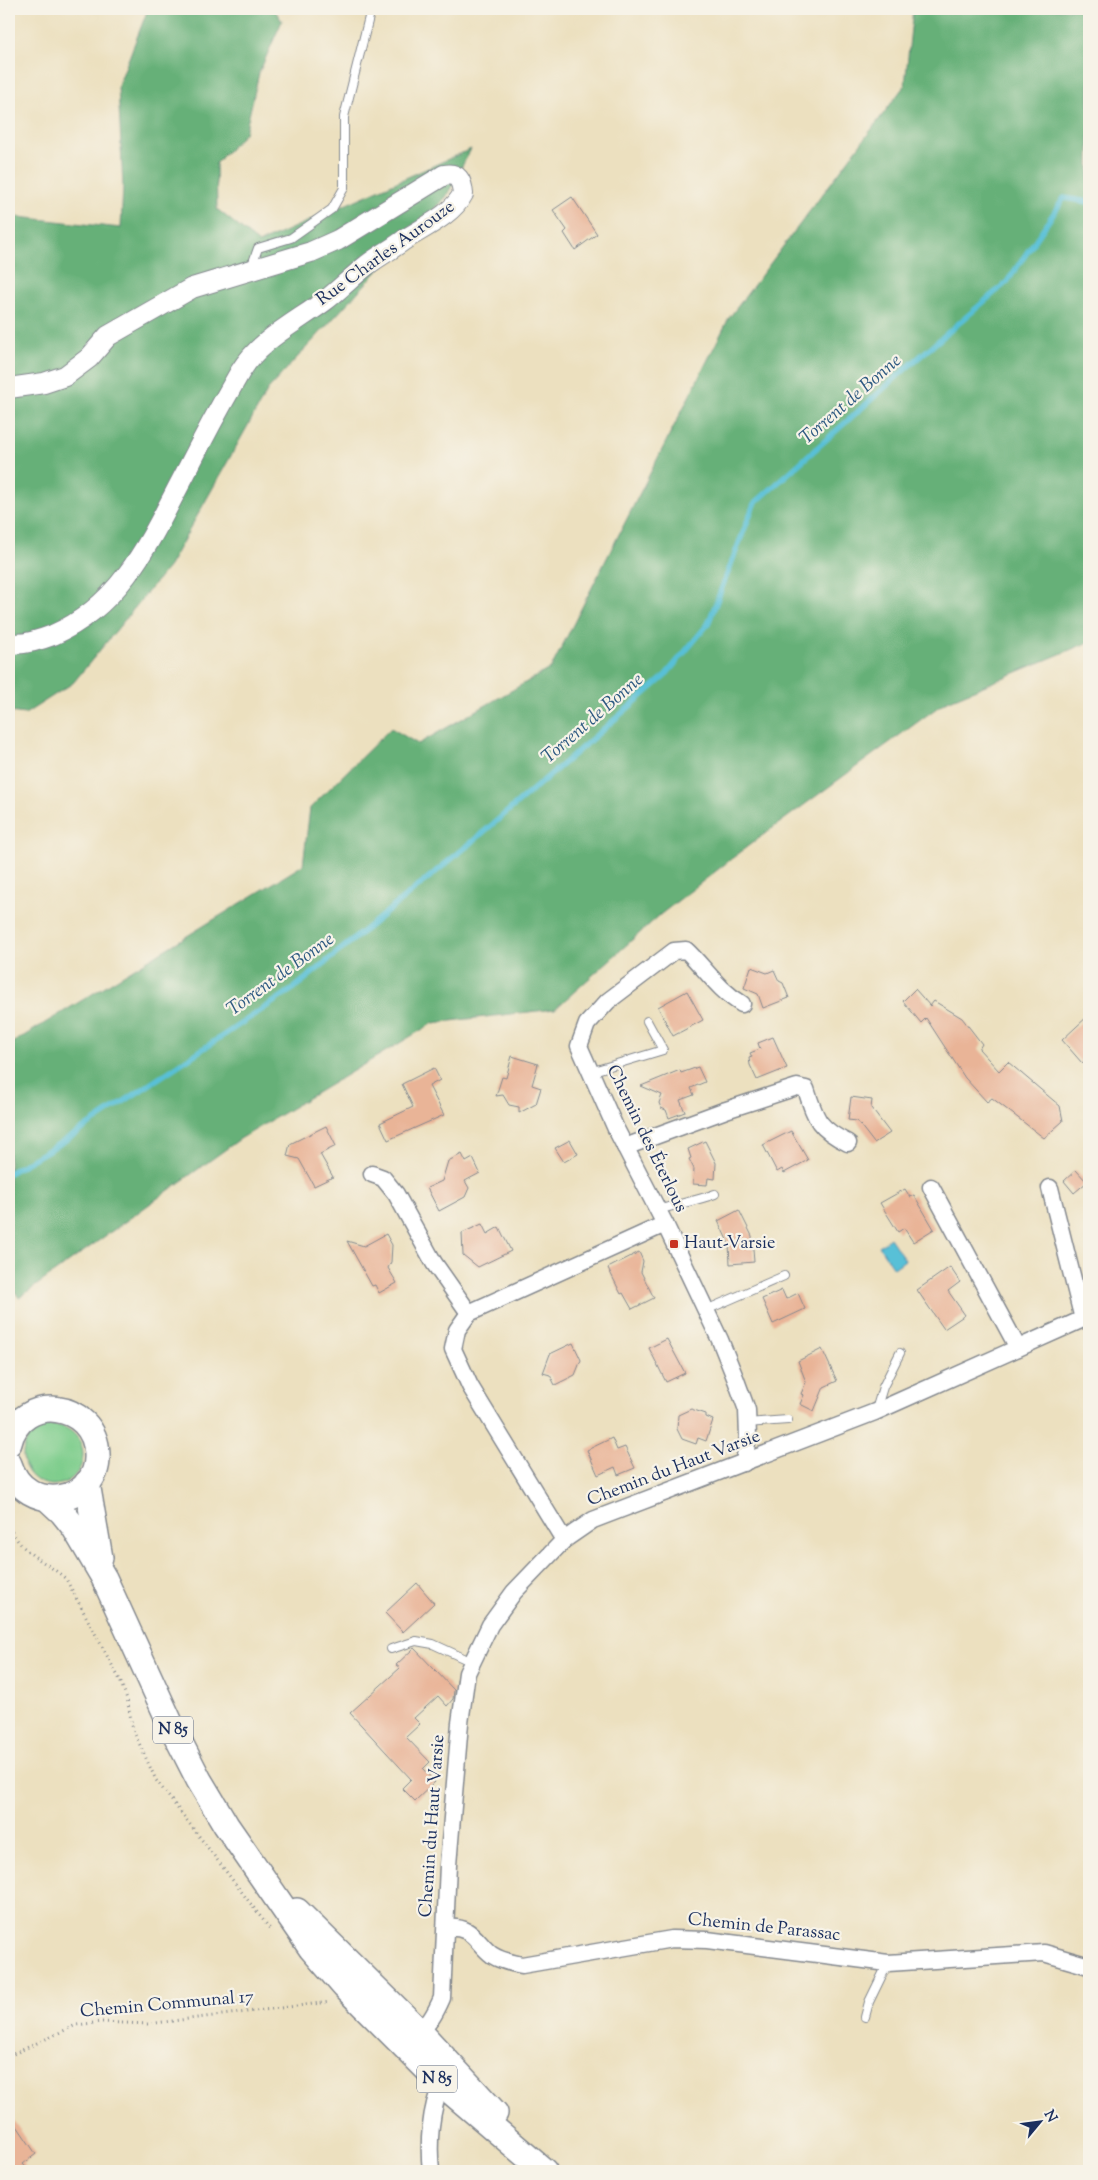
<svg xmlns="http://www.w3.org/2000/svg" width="1098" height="2180" font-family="'Sorts Mill Goudy',serif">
<rect width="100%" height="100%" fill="#f7f3e8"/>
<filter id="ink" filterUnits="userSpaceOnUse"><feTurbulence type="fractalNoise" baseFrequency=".02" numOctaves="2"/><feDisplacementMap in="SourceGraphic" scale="10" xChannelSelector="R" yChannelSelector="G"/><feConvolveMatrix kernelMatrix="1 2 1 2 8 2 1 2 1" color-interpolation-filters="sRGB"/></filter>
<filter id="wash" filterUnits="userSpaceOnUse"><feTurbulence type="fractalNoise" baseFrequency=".0096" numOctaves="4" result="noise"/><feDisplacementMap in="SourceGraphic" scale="20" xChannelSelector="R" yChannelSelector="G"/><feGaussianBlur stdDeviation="1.12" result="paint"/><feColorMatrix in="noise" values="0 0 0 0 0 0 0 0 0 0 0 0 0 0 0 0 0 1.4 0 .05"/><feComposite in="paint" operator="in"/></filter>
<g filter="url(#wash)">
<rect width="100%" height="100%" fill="#ece0bf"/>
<circle fill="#7ecd8c" stroke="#4c7e75" cx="53" cy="1455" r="30"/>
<g fill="#66b078" stroke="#40706b">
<path d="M148 9H274L282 21 259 73 245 133 216 163 217 209 259 243 471 149 446 197 269 388 169 566 73 683 25 714 9 712V216L121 228 123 186 118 86Z"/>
<path d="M913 9H1089V642L945 702 748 846 661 914 555 1009 433 1023 240 1139 19 1298 9 1282V1045L303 865 310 808 391 728 418 744 551 668 729 318 905 85Z"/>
</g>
<path fill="#59c0d7" stroke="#3a789a" d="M890 1238 905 1260 894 1268 879 1246Z"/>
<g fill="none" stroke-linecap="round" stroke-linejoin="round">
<path stroke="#59c0d7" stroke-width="5.5" d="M9 1173 69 1138 293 989 472 842 664 677 708 624 754 504 910 365 1007 282 1064 198 1089 202"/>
</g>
<g id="blocks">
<g fill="#e9b497">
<path d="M572 197 597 234 575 250 564 233 567 230 553 210Z"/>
<path d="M751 967 767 973 774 970 779 981 783 983 789 998 763 1008 758 994 744 988Z"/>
<path d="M915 989 930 1006 934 1001 962 1018 982 1044 979 1049 999 1071 1008 1062 1060 1106 1063 1121 1044 1138 992 1098 987 1102 965 1078 926 1018 921 1023 903 1001Z"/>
<path d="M687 991 703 1020 673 1036 658 1007Z"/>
<path d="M1089 1015V1056L1082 1063 1062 1040Z"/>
<path d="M773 1037 787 1068 757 1080 750 1065 749 1058 752 1057 750 1053 760 1049 758 1043Z"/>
<path d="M512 1056 538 1064 532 1085 541 1088 536 1104 519 1113V1107L509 1105 503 1095 496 1096 502 1077 506 1078Z"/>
<path d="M698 1067 705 1082 691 1088 694 1095 680 1100 685 1112 669 1118 666 1110 661 1108 659 1103 662 1095 641 1086 680 1070 681 1073Z"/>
<path d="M434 1068 440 1080 429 1086 444 1115 388 1140 380 1123 413 1107 402 1084Z"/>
<path d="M851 1097 872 1100 871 1108 890 1133 874 1143 857 1121 848 1120Z"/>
<path d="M326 1126 336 1146 320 1154 333 1177 314 1186 299 1159 287 1156 290 1144Z"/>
<path d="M791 1131 808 1160 784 1173 782 1169 777 1172 763 1145Z"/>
<path d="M570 1140 578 1154 564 1162 555 1148Z"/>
<path d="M705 1141 716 1163 715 1179 708 1178 707 1185 693 1184 694 1169 689 1159 691 1158 688 1149Z"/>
<path d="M462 1154 466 1162 473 1158 480 1173 465 1181 469 1188 465 1197 439 1211 427 1188 442 1181 448 1161Z"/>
<path d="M1076 1170 1087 1182 1074 1193 1064 1181Z"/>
<path d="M905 1189 910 1197 914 1195 934 1229 913 1242 904 1228 898 1232 880 1203Z"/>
<path d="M739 1210 752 1236 754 1262 730 1264 729 1244 718 1221Z"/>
<path d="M482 1224 487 1234 499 1227 511 1251 478 1267 463 1255 462 1233Z"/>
<path d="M386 1234 392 1245 391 1262 388 1268 397 1283 379 1293 375 1285 372 1286 347 1241 364 1246Z"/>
<path d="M639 1252 643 1261 641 1272 654 1298 632 1309 623 1293 621 1294 608 1268Z"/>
<path d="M950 1267 960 1282 948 1291 965 1315 944 1329 917 1290Z"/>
<path d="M782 1290 786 1299 798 1293 805 1309 773 1324 762 1299Z"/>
<path d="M667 1339 685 1373 666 1382 649 1348Z"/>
<path d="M573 1343 581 1360 575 1375 555 1385 550 1375 543 1373 550 1354Z"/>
<path d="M822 1349 837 1381 824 1387 814 1411 800 1404 804 1395 801 1394 806 1382 798 1361Z"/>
<path d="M691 1409 706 1414V1417L713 1420 706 1441 698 1438 696 1444 682 1439 677 1429 678 1415Z"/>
<path d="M612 1438 617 1450 625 1447 635 1468 618 1475 615 1467 598 1475 587 1450Z"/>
<path d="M417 1583 434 1603 403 1632 385 1613Z"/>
<path d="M414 1648 454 1690 453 1699 447 1706 438 1696 414 1718 420 1724 406 1737 430 1762 423 1769 435 1782 415 1801 402 1788 411 1779 350 1713 400 1668 396 1665Z"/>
<path d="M9 2114 36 2154 23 2164 29 2171H9Z"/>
</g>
</g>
</g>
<g filter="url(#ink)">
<use href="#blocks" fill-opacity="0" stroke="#84888e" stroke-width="1"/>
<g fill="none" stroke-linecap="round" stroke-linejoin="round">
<defs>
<g id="service">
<path d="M251 268 258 248 291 238 332 209 344 188V117L371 9"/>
<path d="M590 1072 663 1050 647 1021"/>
<path d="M658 1210C677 1204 696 1201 715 1194"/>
<path d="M706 1310 784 1276"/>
<path d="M876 1410 883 1387 900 1353"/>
<path d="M747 1423 788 1420"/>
<path d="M391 1649 416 1641 433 1644 472 1662"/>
<path d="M865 2017 869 2002 888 1963"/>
</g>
<g id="minor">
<path d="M742 1004C718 990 706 969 686 950L674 951 608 1001 587 1024 579 1046 616 1129 665 1224 720 1340 736 1380 747 1410 748 1436 744 1463"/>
<path d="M625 1147 726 1110 797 1087 806 1089C816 1120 818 1128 848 1143"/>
<path d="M372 1174 383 1178 396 1194 434 1263 469 1313"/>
<path d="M931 1187 1018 1348"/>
<path d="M564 1540 470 1386 453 1349 457 1330 469 1313 665 1224"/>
<path d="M446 1928C473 1925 475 1942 492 1955 501 1961 512 1963 522 1965L672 1939 707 1940 888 1963 1044 1953 1089 1966"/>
<path d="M412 2035 415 2036C428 2026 435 2014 442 1998L448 1865 460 1723 467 1673 490 1625 514 1592 564 1540 593 1520 875 1412 1083 1319 1050 1188"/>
<path d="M431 2171C428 2144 430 2109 442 2084"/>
</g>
<path id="tertiary" d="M9 388 44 383 65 376 89 358 108 336 192 288 311 252 338 240 444 175C458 172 462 181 463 194 452 215 424 227 404 240 392 249 379 256 367 265 353 276 340 289 326 300 297 322 260 339 240 372 221 405 203 438 186 472 152 536 124 604 53 635 40 640 22 646 9 643"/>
<g id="primary">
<path d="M9 1443C21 1392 95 1401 97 1454 100 1504 25 1517 9 1464"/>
<path d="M87 1483 100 1558"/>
<path d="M48 1499 62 1512 74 1527 104 1578 172 1727 199 1780 226 1825 311 1948 345 1987 442 2084 544 2171"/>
<path d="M297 1911 420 2032 495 2113"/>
</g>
</defs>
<use href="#service" stroke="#84888e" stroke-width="10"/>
<use href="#minor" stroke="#84888e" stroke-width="19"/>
<use href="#tertiary" stroke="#84888e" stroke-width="22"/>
<use href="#primary" stroke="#84888e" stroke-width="28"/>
<g stroke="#84888e" stroke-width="3" stroke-dasharray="1 4" stroke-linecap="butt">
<path d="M9 1527C25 1557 42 1558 66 1579L120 1680 127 1699 133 1730 156 1780 270 1929"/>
<path d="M9 2056 76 2025 102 2022 147 2024 330 2002"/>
</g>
<use href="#service" stroke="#fff" stroke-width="8"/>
<use href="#minor" stroke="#fff" stroke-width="16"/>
<use href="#tertiary" stroke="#fff" stroke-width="20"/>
<use href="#primary" stroke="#fff" stroke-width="25"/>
</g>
</g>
<rect fill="#c8321e" stroke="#f7f3e8" stroke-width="2" x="669" y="1239" width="10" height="10" rx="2.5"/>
<g text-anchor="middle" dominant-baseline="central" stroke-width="4.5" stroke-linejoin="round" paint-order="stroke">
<g fill="#f7f3e8" stroke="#5d6a87" stroke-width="1">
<rect x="153" y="1716.5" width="40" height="27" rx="4"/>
<rect x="417" y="2065.5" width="40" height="27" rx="4"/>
</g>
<g font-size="16" font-weight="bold" fill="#1b2f5e">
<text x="173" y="1730">N 85</text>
<text x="437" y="2079">N 85</text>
</g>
<g font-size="18" fill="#1b2f5e" stroke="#f7f3e8">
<text transform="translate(386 254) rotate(-36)">Rue Charles Aurouze</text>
<text transform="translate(646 1139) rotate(64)">Chemin des Éterlous</text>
<text transform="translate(674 1469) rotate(-21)">Chemin du Haut Varsie</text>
<text transform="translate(433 1826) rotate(-86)">Chemin du Haut Varsie</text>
<text transform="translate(764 1928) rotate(6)">Chemin de Parassac</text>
<text transform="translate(167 2005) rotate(-5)">Chemin Communal 17</text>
</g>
<g font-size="18" fill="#1b2f5e" stroke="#f7f3e8" text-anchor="start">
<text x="684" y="1244">Haut-Varsie</text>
</g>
<g font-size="19" font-style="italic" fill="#2e5a82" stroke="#f7f3e8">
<text transform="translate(851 400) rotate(-41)">Torrent de Bonne</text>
<text transform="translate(593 719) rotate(-41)">Torrent de Bonne</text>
<text transform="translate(281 975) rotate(-36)">Torrent de Bonne</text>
</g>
</g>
<rect width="1098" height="2180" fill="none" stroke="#f7f3e8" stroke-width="30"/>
<g transform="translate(1040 2122) rotate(61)" stroke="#f7f3e8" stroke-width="4" paint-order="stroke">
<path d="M0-4L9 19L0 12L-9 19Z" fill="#1b2f5e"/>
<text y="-8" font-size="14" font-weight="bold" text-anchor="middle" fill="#1b2f5e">N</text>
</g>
</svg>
